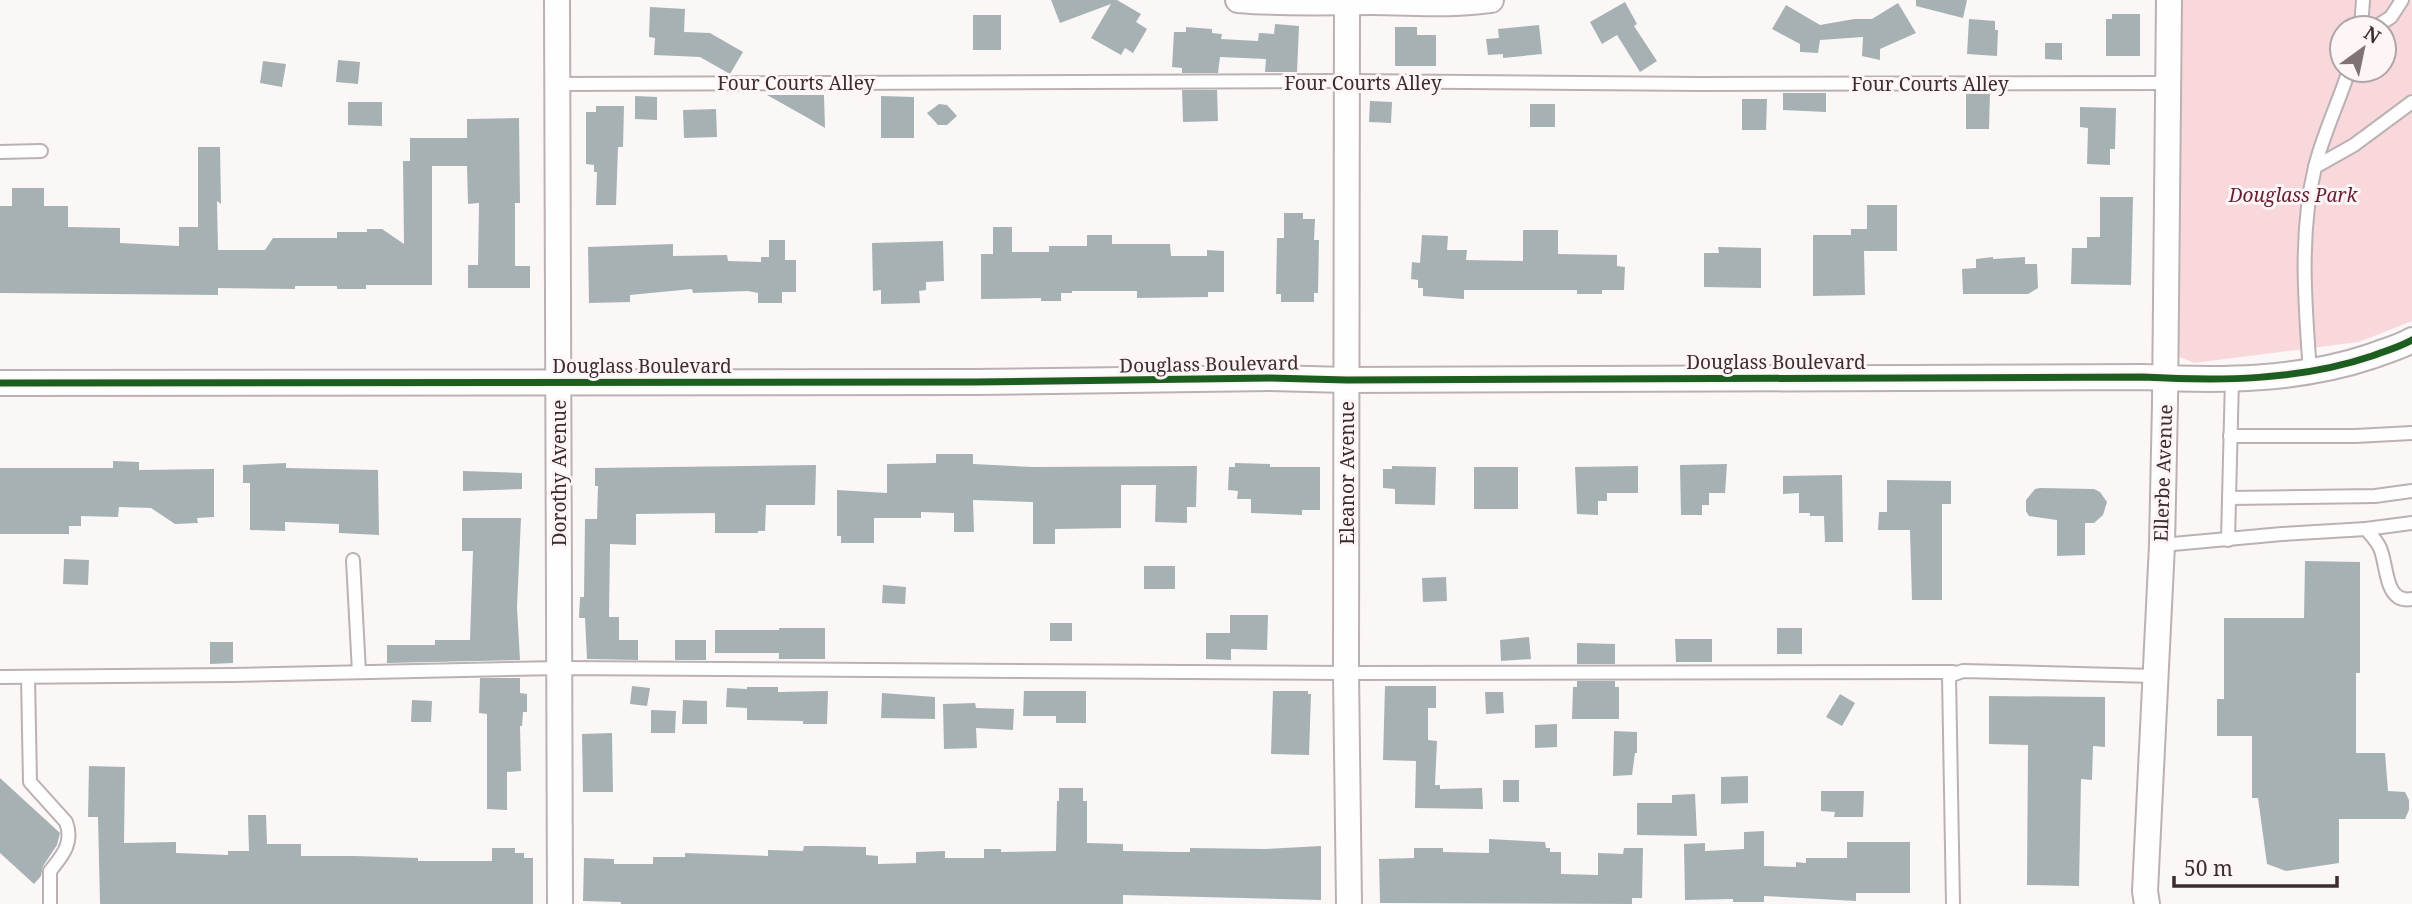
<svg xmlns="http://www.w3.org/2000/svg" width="2412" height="904" font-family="'Noto Serif',serif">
<rect width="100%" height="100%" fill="#fcf7f7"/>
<path fill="#f9d8dc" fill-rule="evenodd" d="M2176 0H2412V321L2359 342 2194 363 2175 355ZM2342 28H2384V70H2342Z"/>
<g fill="#a6b1b3">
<path d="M1051 0H1117L1141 14 1136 22 1147 29 1133 53 1125 48 1121 55 1091 38 1111 4 1060 23Z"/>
<path d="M1916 0H1967L1963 18 1916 6Z"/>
<path d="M1625 2 1637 24 1634 26 1657 61 1640 72 1617 35 1602 44 1590 22Z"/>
<path d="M1898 3 1916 33 1880 49V60L1862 56 1863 37 1820 40 1818 53 1800 52V44L1772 29 1786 5 1820 25 1854 19H1872Z"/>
<path d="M650 7 685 9 684 32 710 33 743 52 730 74 700 57 654 55 655 38 649 37Z"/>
<path d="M2112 14H2140V56H2106V19H2112Z"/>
<rect x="973" y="15" width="28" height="35"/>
<path d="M1969 19 1995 21V30H1998L1997 56 1967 54Z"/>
<path d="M1275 24 1299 26 1297 72H1265L1266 59 1220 57 1218 73H1182V68L1172 67 1174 32H1186V27L1212 29V33L1222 34 1221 39 1258 41 1259 33 1274 34Z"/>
<path d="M1539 25 1542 54 1503 58V54L1488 55 1486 39 1499 38 1498 29Z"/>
<path d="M1395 27H1417V35H1436V66H1395Z"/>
<path d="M2045 43H2062V60L2045 59Z"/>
<path d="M338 60 360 62 358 84 336 82Z"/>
<path d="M263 61 286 64 282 87 260 83Z"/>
<path d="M1182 90H1217L1218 121 1183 122Z"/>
<path d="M1966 92H1990L1989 129H1966Z"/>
<path d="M1783 93H1826V112L1783 110Z"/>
<path d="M767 95H824L825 128 808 118Z"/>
<path d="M635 96 657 97V120L635 119Z"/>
<path d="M881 96 914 97V138H881Z"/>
<path d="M1742 99H1767L1766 130H1742Z"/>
<path d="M1370 101 1392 102 1391 123 1369 122Z"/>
<path d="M348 102H382V126L348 125Z"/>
<path d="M939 104 947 105 957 116 947 125H938L927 113Z"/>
<rect x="1530" y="104" width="25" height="23"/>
<path d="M596 106H624L623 147H618L616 205H596L597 172H594V165L586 164V112H596Z"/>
<path d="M2080 107 2116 108 2115 149H2110V165L2087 164 2088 128 2080 127Z"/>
<path d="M716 109 717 137 684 138 683 110Z"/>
<path d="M519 118 520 203H515V266H530V288H468V265H478L479 203 468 204 467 166H432V285H366V289H337V286H295V289L218 288V295L0 293V206H12V188H44V206H68V227L120 228V243L179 246V227H198V147H220L221 204 217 201 218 250H265L273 238H337V232H367V229H382L404 244 403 161H410V138H467V119Z"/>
<path d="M2100 197H2133L2131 285 2071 284 2072 248H2087V237H2100Z"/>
<path d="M1867 205H1897V251H1864L1865 295 1813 296V235H1851V229H1867Z"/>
<path d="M1284 213H1303V219H1315L1314 240H1319L1318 293H1314V302H1281V294H1276L1277 238H1284Z"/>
<path d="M993 227H1012V252H1049V246H1087V235H1112V244H1170L1171 256H1207V250L1224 251V292H1208V297L1137 298V291H1072V293H1061V301H1041V298L981 299V254H993Z"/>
<path d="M1523 230H1558V254L1617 255V266L1625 267 1624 290H1602V294H1577V290H1464V299L1423 296V288H1418V280L1411 279 1412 262 1420 263 1422 235 1448 236 1447 250H1467L1466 260 1523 261Z"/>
<path d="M769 240H785V260H796V292H782V303H758V293L748 291 693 293 692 289 630 295V302L589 303 588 247 673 244V256L727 255 728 261 761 262V257H769Z"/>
<path d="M943 241 944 281 926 282V290L919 291 920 303 881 304V290L873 291 872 243Z"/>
<path d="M1718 247 1761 248V288L1704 287V253H1719Z"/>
<path d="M1993 257V259L2025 257V264H2037L2038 288 2028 294H1963L1962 269 1976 268V259Z"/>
<path d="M936 454H973V464L1033 467 1197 466 1196 507H1187V523L1155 522 1156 485H1121V528L1055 529V544H1033V502L973 500 974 532H954V513L921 512V518H874V543H841V536H837V490L887 493V464L936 463Z"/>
<path d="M113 461 139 462V470L214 469V517L197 518 198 523 175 524 151 508 119 507 118 517 81 516V526H69V534H0V468H113Z"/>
<path d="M286 463V468L378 470 379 535 339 533V524L285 522V531L250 530V483H243V465Z"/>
<path d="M1235 463 1270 464V467H1320V510H1302V515L1251 513V499H1237L1238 491 1228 490 1229 467H1235Z"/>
<path d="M1727 464 1725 493H1709V505H1702V515H1681L1680 465Z"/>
<path d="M816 465 815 505H766L765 531H758V533H715V513L636 514V545L610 544 609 617H619V640H638V660L587 659 585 618H579L580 597H584L585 519H597L598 486H595V468Z"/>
<path d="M1392 466 1436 467 1435 505 1395 504V489L1383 488V469H1392Z"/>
<path d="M1638 466V493H1607V501H1598V515L1577 514 1575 467Z"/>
<rect x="1474" y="467" width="44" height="42"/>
<path d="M463 471 522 473V489L463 491Z"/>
<path d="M1842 475 1843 542H1825L1824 516H1810V513H1799V493L1783 494V476Z"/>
<path d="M1887 480 1951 481V504H1942V600H1912L1910 530H1878L1879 512H1887Z"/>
<path d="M2040 488 2094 489 2100 492 2107 502 2103 515 2094 523H2085V555L2057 556V520L2029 516 2026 511V500L2035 489Z"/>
<path d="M462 518H521L517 607 520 660 387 663V645H435V640H470L473 551H462Z"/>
<path d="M64 559 89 560 88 585 63 584Z"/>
<path d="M2305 561 2360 562V673H2356V753H2385L2388 791 2405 792 2409 800V810L2405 819H2339V863L2286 871 2267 864 2258 798H2252V736H2217V699H2224V618H2304Z"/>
<rect x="1144" y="566" width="31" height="23"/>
<path d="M1446 577 1447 601 1423 602 1422 578Z"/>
<path d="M883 585 906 587 905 604 882 603Z"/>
<path d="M1230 615H1268L1267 650 1231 649V660L1206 659V633H1230Z"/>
<rect x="1050" y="623" width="22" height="18"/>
<path d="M779 628H825V659H779V653H715V630H779Z"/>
<rect x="1777" y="628" width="25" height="26"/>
<path d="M1529 637 1531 659 1501 661 1500 640Z"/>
<path d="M1675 639H1712V662H1676Z"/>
<rect x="675" y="640" width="31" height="20"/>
<path d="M210 642H233V663L210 664Z"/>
<path d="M1577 643 1615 644V664H1577Z"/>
<path d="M480 678H520V693L527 694V712H523L522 726H520L521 771 507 772V810L487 809V714L479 713Z"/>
<path d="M1577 681H1615V687H1619V719H1572L1573 687H1577Z"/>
<path d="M632 686 650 688 647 706 630 704Z"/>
<path d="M1385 686H1436V708H1428V740L1437 741 1435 785H1440V789L1482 788 1483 809 1415 808 1416 761 1383 760Z"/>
<path d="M747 687H778V692L828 691 827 724H803V721L747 720V708L726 707 727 688 747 689Z"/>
<path d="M1024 691H1086V723H1056V716H1023Z"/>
<path d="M1273 691H1308V694H1311L1309 755 1271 754Z"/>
<path d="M1485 692H1503L1504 713 1486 714Z"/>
<path d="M882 693 935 697V719L881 718Z"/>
<path d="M1840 694 1855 703 1842 726 1826 717Z"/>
<path d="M1989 696 2105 697V747L2093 746 2092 780 2081 779 2079 886 2027 885 2028 745 1989 744Z"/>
<path d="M412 700 432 701 431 722H411Z"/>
<path d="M683 700 707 701V724H682Z"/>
<path d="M975 703 976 708 1014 709 1013 730 976 728 977 748 944 749 943 704Z"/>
<path d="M651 710 676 711 675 733H651Z"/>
<path d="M1557 724V747L1535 748V725Z"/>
<path d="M1614 731 1637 732V753H1635L1632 775 1613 776Z"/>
<path d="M612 733 613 792H583L582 734Z"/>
<path d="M89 766 125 767 124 843 176 842V853L228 855V851H249L248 815H266L267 844H301V856H354L418 858V861H492V848H515V853H524V858H533V904H100L98 817H88Z"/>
<path d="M1748 776V803L1721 804V777Z"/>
<path d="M0 778 60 833 57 845 43 866 41 876 34 884 0 853Z"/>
<rect x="1503" y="780" width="16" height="22"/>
<path d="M1059 788H1083V801H1087V843L1123 844V851L1178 852H1190V848L1265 849 1321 846V900L1123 895V904H621V902L583 901 584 858 614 859V864H653V857H685V853L768 856V850L803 851 804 846H821L866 847V855L878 856V864L916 863V852L945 851V858H984V849H1001V852L1056 851 1057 801H1059Z"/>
<path d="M1821 791H1864L1863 817H1834L1835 812 1821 811Z"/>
<path d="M1695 794 1697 836 1637 835V803H1672V795Z"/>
<path d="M1764 831V866L1796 867V862L1806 863V858H1847V842H1910V893H1856V901L1764 896V902H1733V899L1685 900 1684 844 1705 843V851L1744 849V832Z"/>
<path d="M1489 839 1545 842 1546 848H1550V852H1561V874L1598 875V853L1623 854 1624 848H1643L1642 898H1632V904L1380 903 1379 859 1414 858V848H1443V852L1489 853Z"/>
</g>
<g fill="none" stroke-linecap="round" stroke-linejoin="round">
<defs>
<g id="lane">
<path d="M2361 28 2363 0"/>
<path d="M2374 28 2391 17 2402 0"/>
<path d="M558 84 1347 81 1700 84 2168 83"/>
<path d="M0 152 41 151"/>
<path d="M2315 167 2354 145 2412 102"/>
<path d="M2310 372C2305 304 2299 234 2315 167 2323 134 2339 102 2349 70"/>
<path d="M2230 436H2355L2412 433"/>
<path d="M2229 498 2375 496 2412 491"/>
<path d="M2366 529 2412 523"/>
<path d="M2228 540 2232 378"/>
<path d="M2162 545 2282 534 2366 529C2371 535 2377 541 2380 548 2388 566 2384 604 2412 599"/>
<path d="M353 560 359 672"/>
<path d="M0 677 233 675 559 668 1346 673 1953 672"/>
<path d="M28 677 30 782 66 822C74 843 62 856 50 871V904"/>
<path d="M1953 904 1949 676 1963 671 2154 676"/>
</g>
<g id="street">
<path d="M557 0 560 904"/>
<path d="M1238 0C1283 4 1327 2 1372 2 1412 2 1451 6 1491 0"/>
<path d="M1347 0 1346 673 1349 904"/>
<path d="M0 383 975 382 1270 378 1347 380 2143 377C2220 381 2298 381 2372 356 2385 351 2400 347 2412 340"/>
<path d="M2147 904 2145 891 2162 545 2165 403 2169 0"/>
</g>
</defs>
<use href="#lane" stroke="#bbb1b2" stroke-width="16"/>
<use href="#street" stroke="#bbb1b2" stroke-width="28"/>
<use href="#lane" stroke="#fffefe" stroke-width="12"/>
<use href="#street" stroke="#fffefe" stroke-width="24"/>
<defs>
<path id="cycleway" d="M0 383 975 382 1270 378 1347 380 2143 377C2220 381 2298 381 2372 356 2385 351 2400 347 2412 340"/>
</defs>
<use href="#cycleway" stroke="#fef5f6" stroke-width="11"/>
<use href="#cycleway" stroke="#1b5e20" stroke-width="7"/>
</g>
<g text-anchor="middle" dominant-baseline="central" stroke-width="6" stroke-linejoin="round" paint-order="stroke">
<g font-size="19" fill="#3c2c2e" stroke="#fef5f6">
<text x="796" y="83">Four Courts Alley</text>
<text x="1363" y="83">Four Courts Alley</text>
<text x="1930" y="84">Four Courts Alley</text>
<text x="1776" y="362">Douglass Boulevard</text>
<text transform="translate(1209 364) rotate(-1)">Douglass Boulevard</text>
<text x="642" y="366">Douglass Boulevard</text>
<text transform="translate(559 473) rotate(-90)">Dorothy Avenue</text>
<text transform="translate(1347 473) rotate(-90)">Eleanor Avenue</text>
<text transform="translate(2163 473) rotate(-88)">Ellerbe Avenue</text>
</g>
<g font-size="19" font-style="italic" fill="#672031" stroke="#fef5f6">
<text x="2293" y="195">Douglass Park</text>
</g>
</g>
<g transform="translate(2363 49) rotate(33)"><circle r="33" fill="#fef5f6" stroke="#b0a5a6" stroke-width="2"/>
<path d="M0-5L12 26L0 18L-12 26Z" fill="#7f7374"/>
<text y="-10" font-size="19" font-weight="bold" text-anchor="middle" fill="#3c2c2e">N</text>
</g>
<path d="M2174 876v10h163v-10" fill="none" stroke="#3c2c2e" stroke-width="3.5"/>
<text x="2184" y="876" font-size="21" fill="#3c2c2e" stroke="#fef5f6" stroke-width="5" paint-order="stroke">50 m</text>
</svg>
